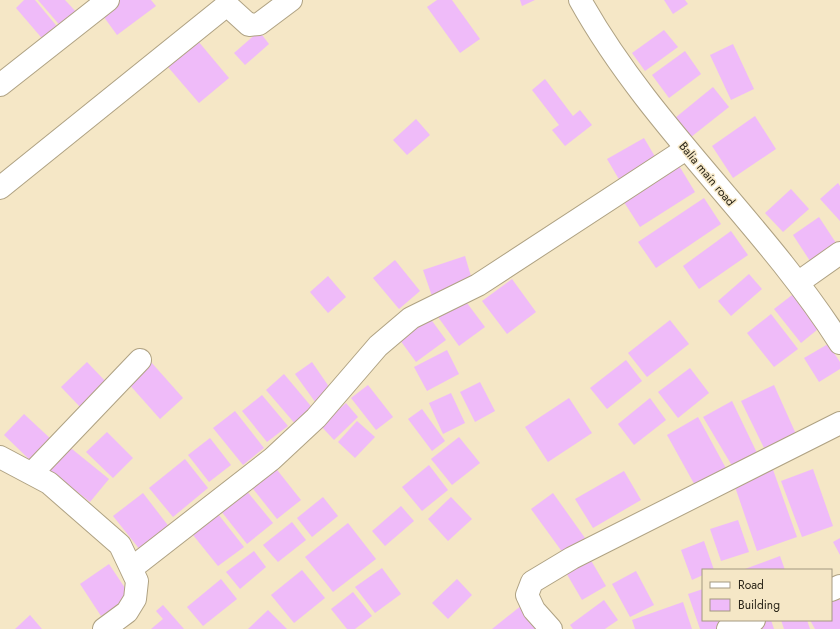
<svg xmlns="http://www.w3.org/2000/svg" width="840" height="629" font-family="Jost,sans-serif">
<rect width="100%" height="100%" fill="#f5e7c6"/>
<g fill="#efbbf9">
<path d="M24 0H35L60 30 46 43 16 8Z"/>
<path d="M38 0H65L79 15 63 29Z"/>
<path d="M118 0H151L156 6 117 35 101 13Z"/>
<path d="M437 0H452L480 39 460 53 427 7Z"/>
<path d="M520 0H535L522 6Z"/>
<path d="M664 0H685L688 4 673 14Z"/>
<path d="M664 30 678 47 645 71 632 53Z"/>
<path d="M259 31 269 44 245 65 234 53Z"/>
<path d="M198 41 229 78 199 103 168 67Z"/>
<path d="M733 44 754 89 731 100 710 55Z"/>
<path d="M685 51 701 74 669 98 652 75Z"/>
<path d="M545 79 573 116 580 110 592 125 565 146 552 130 559 125 532 90Z"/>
<path d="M713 87 729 107 691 137 675 118Z"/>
<path d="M755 116 776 149 733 178 712 146Z"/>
<path d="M416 119 430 135 407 155 393 140Z"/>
<path d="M644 138 657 160 620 181 607 159Z"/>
<path d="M678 164 695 192 640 227 622 199Z"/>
<path d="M838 183 840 186V221L820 199Z"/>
<path d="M791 189 809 209 783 232 765 213Z"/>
<path d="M704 198 721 224 656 268 638 242Z"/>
<path d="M819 217 838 246 812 264 793 235Z"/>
<path d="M731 231 748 255 699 289 683 266Z"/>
<path d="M465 256 473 283 432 296 423 270Z"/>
<path d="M395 260 420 291 399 309 373 278Z"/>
<path d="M749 274 762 289 731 316 718 301Z"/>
<path d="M328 276 346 297 328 313 310 292Z"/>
<path d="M512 279 536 312 507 334 482 301Z"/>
<path d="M796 292 823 325 801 343 774 309Z"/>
<path d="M464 299 485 327 459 346 438 317Z"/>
<path d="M427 314 446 340 416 362 397 336Z"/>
<path d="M771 314 798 349 774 367 747 333Z"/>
<path d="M670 320 689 344 647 377 628 353Z"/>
<path d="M828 344 840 362V369L819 382 804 358Z"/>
<path d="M447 350 459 374 427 391 414 367Z"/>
<path d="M626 360 642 381 607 409 590 388Z"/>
<path d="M87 362 108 384 82 409 61 387Z"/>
<path d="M151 362 183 398 160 419 128 383Z"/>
<path d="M312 362 334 394 318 406 295 374Z"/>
<path d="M690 368 709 393 678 418 658 392Z"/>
<path d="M284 374 315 411 297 426 266 390Z"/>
<path d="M480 382 495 411 475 422 460 392Z"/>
<path d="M368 385 393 417 376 430 351 398Z"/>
<path d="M774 385 796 434 764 448 741 401Z"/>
<path d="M451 393 465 423 443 434 429 403Z"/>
<path d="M262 395 288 426 267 442 242 411Z"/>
<path d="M569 398 592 433 548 462 525 427Z"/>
<path d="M650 398 666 420 634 445 618 424Z"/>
<path d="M732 401 758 455 734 469 703 417Z"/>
<path d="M346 403 358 417 334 440 321 426Z"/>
<path d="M422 409 445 441 432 451 408 419Z"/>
<path d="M235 411 264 448 243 465 213 428Z"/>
<path d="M24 414 53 441 33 463 4 435Z"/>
<path d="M698 417 728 472 697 489 667 435Z"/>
<path d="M357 421 375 437 355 458 338 442Z"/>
<path d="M107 432 133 458 113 478 86 452Z"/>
<path d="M459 437 480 463 452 485 431 459Z"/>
<path d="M210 438 231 465 209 482 188 455Z"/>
<path d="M67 445 109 479 90 502 48 469Z"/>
<path d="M185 459 208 488 173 517 149 488Z"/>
<path d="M771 464 797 537 757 551 733 481Z"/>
<path d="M429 465 448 490 422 511 402 487Z"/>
<path d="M274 466 301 500 277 519 250 485Z"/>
<path d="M813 469 833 526 802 537 781 481Z"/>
<path d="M624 471 641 500 593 528 575 499Z"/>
<path d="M246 490 273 523 247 544 221 511Z"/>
<path d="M143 493 170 528 141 551 113 516Z"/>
<path d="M553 493 585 538 563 553 531 509Z"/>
<path d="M323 497 338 516 312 537 297 518Z"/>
<path d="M451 497 472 519 448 541 428 519Z"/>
<path d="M401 506 414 521 385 546 372 531Z"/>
<path d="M218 514 244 547 218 566 193 535Z"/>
<path d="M738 520 749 552 721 561 710 529Z"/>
<path d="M292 522 306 540 278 562 263 545Z"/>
<path d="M348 523 376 559 333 592 305 557Z"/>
<path d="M840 538V555L833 542Z"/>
<path d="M704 541 714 570H703V575L692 580 681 550Z"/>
<path d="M254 551 266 567 240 589 226 572Z"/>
<path d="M780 556 785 570H742Z"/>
<path d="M589 557 606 586 582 600 565 571Z"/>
<path d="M109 564 131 597 101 616 80 584Z"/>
<path d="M382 568 401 594 375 613 355 587Z"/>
<path d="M302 570 325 598 294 623 271 595Z"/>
<path d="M636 571 654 605 630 617 612 584Z"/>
<path d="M221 579 237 599 203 626 187 607Z"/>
<path d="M457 579 472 595 448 619 432 603Z"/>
<path d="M703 589V620H740L716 629H700L688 594Z"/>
<path d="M353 592 372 616 355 629H347L331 609Z"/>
<path d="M836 593 840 601V629H815L810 620H831V596Z"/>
<path d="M604 600 618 620 605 629H573L570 625Z"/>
<path d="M683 602 692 629H635L632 620Z"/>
<path d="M163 605 184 629H151L163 619 156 611Z"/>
<path d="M522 605 541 629H492Z"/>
<path d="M268 610 287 629H248Z"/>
<path d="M30 615 42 629H15Z"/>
<path d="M761 620H771L774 629H737Z"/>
<path d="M781 620H807L810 629H784Z"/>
</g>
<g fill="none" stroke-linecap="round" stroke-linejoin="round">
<defs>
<g id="minor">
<path d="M580 0C650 126 763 222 840 343"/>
<path d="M0 85 108 0"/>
<path d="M0 188 227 5 249 25 259 24 291 0"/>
<path d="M799 282 840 253"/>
<path d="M0 457 49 483 120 545 137 581 135 599 127 612 104 629"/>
<path d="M32 473 140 360"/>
<path d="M132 568 272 459 316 418 378 346 411 318 478 285 686 149"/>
<path d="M831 590 840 586"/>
<path d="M551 629 534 610 527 595 532 582 572 558 840 423"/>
<path d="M728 629 754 620"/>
</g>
</defs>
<use href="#minor" stroke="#afa283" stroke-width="24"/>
<use href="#minor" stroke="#fff" stroke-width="22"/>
</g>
<g text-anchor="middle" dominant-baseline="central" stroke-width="3" stroke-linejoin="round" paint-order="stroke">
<g font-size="12" fill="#2a2518" stroke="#f5e7c6">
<text transform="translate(707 174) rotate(50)">Balia main road</text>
</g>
</g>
<rect x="702" y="569" width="130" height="52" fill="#f5e7c6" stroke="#a49980"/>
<rect x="710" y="582" width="20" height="6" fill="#ffffff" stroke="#a49980"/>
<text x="738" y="589" font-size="12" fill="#2a2518">Road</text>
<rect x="710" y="599" width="20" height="12" fill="#efbbf9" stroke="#a49980"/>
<text x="738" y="609" font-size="12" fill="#2a2518">Building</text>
</svg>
